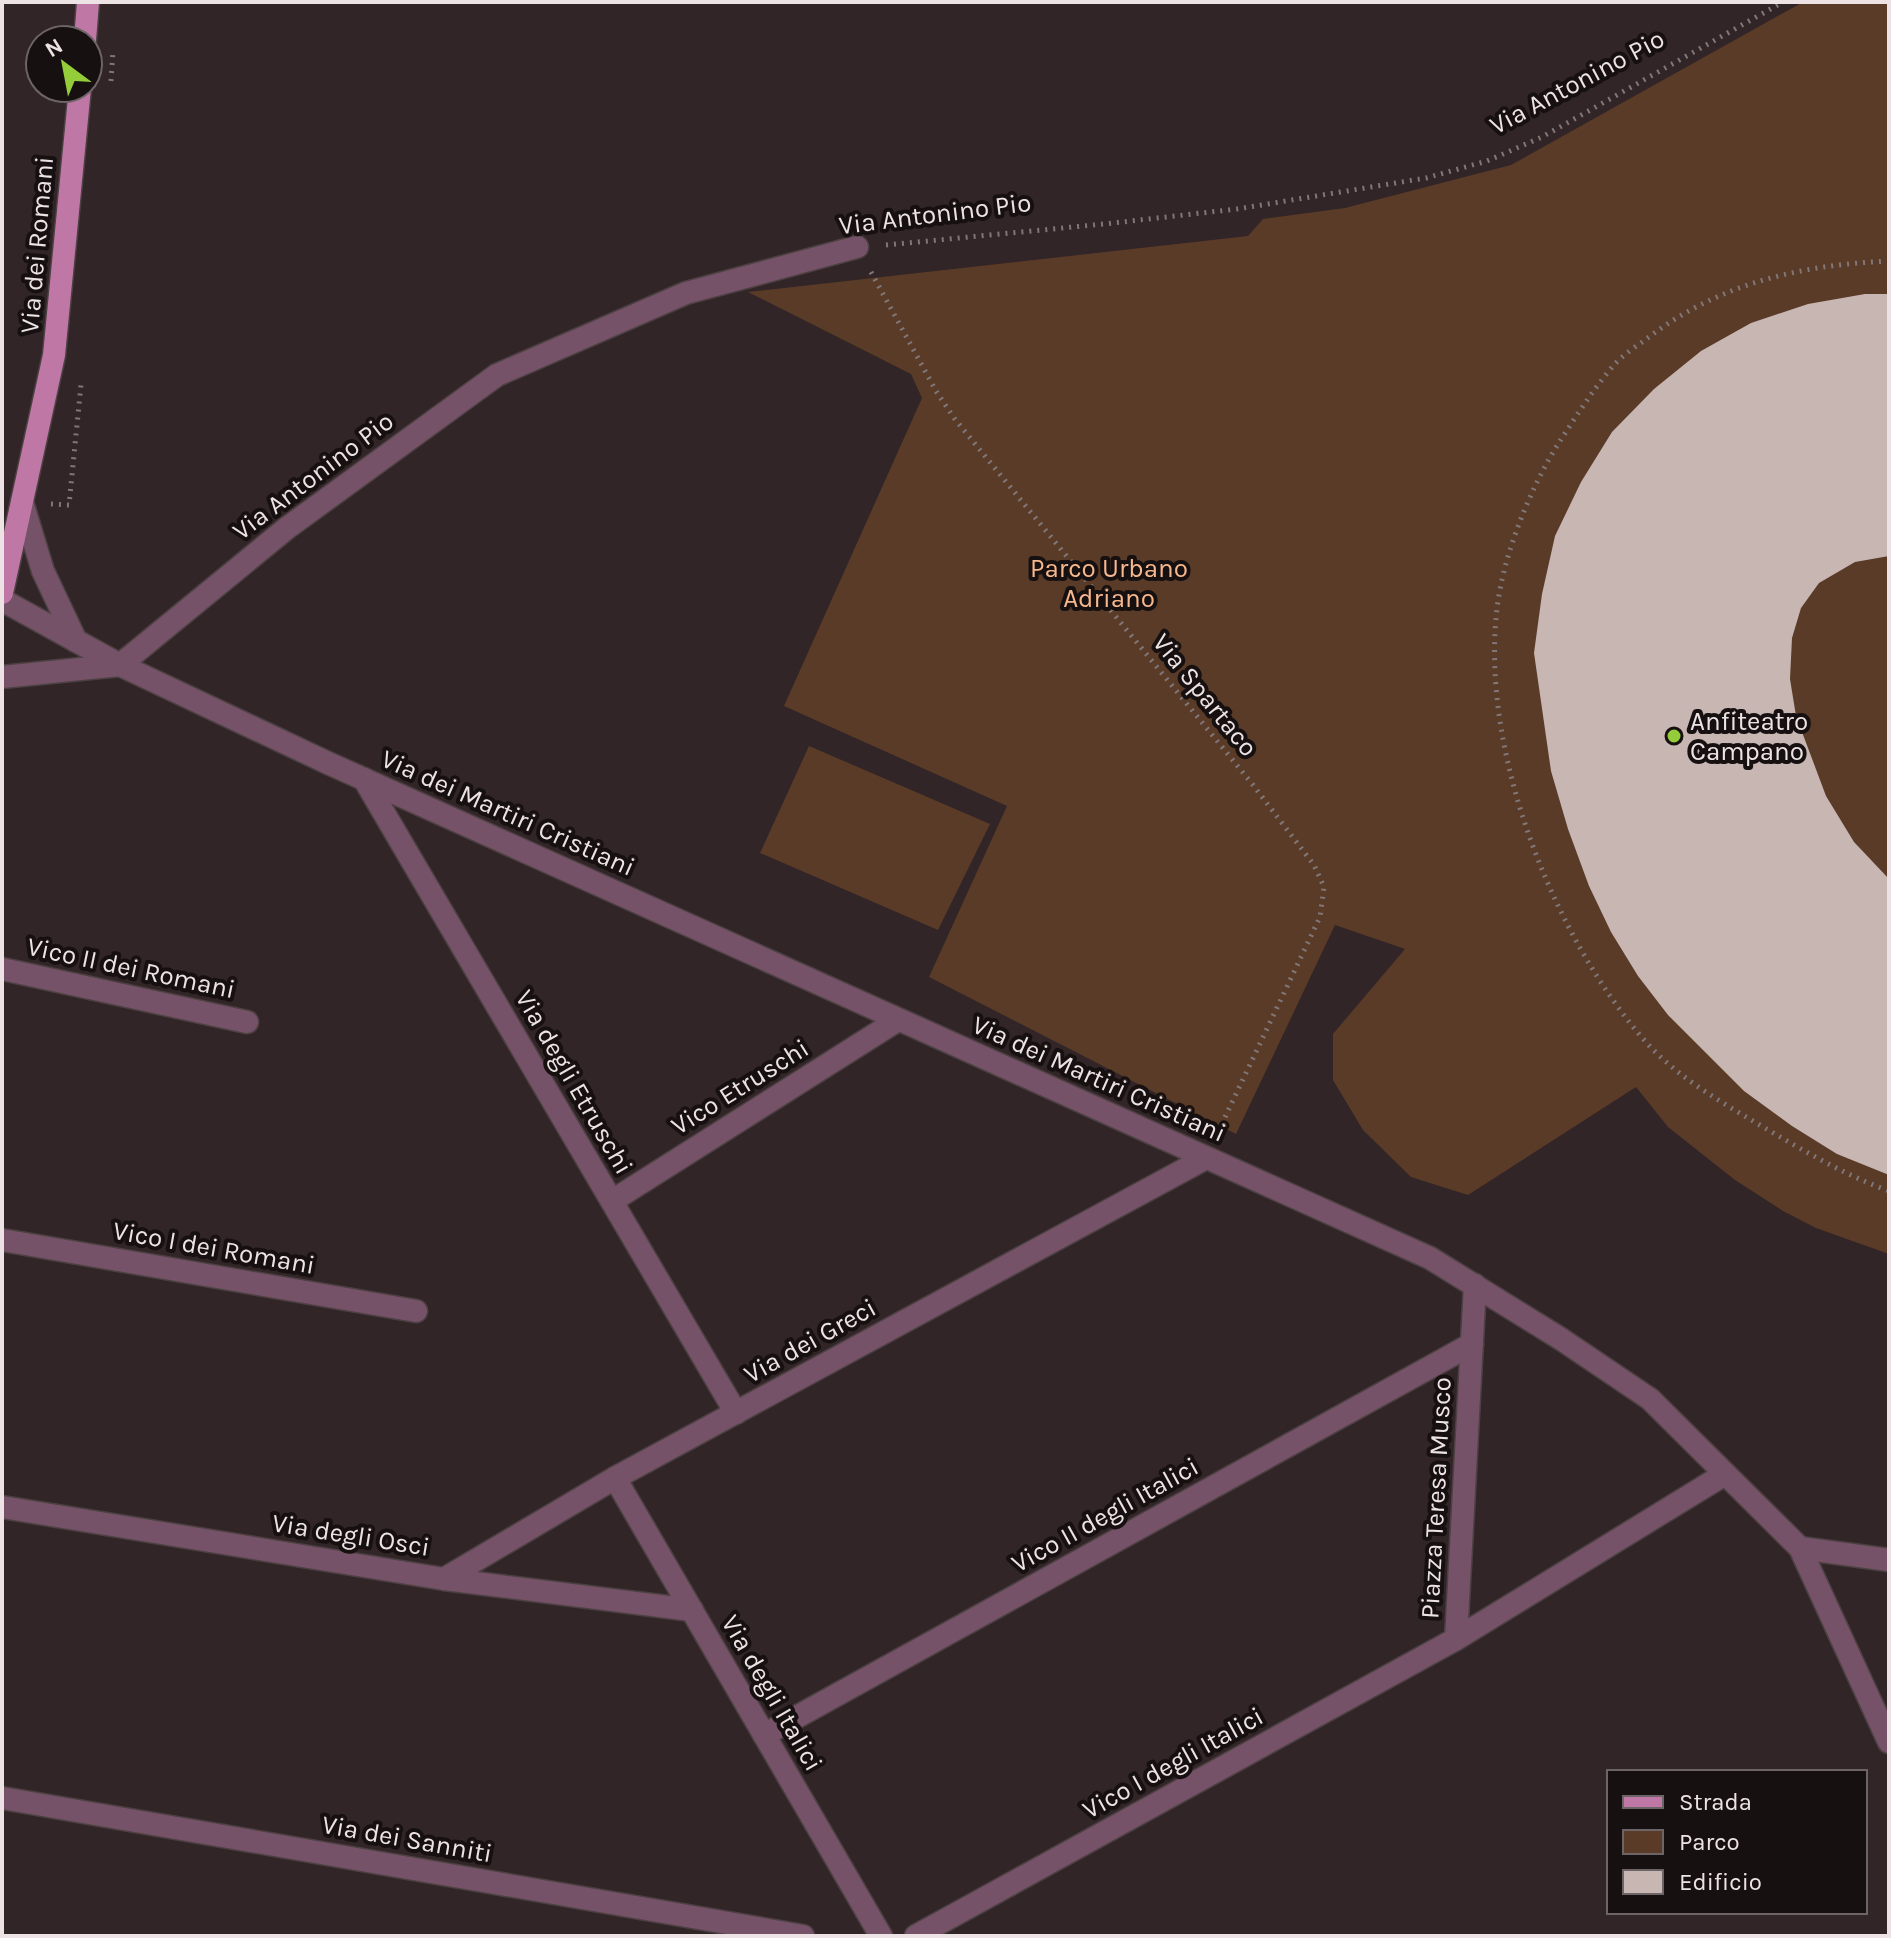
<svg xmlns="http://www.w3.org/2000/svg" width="1891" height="1938" font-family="Karla,sans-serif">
<rect width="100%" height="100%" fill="#322527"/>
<g fill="#593b27">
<path d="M1803 2H1889V1254L1816 1228 1783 1211 1735 1180 1668 1127 1636 1087 1468 1195 1411 1177 1363 1130 1333 1080V1034L1405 949 1335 925 1236 1134 929 977 1007 806 784 706 922 398 911 374 748 292 1248 236 1263 219 1345 208 1511 165Z"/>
<path d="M809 746 990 824 938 930 760 853Z"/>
</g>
<path fill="#c8b6b3" d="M1865 294H1889V556L1855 562 1819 583 1801 608 1792 638 1790 679 1796 716 1826 796 1854 842 1889 879V1175L1837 1154 1792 1126 1744 1091 1668 1015 1638 976 1611 932 1589 886 1568 829 1551 771 1534 653 1542 594 1555 536 1581 482 1612 432 1654 389 1701 351 1751 323 1808 304Z"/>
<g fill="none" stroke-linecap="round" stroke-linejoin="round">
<defs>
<g id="minor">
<path d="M22 502 43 571 76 641"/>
<path d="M2 600 120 665 328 763 1430 1258 1561 1339 1650 1399 1800 1548 1889 1742"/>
<path d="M120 665 287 528 497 375 686 293 857 247"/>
<path d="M2 677 120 665"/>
<path d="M364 779 736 1413"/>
<path d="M2 969 247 1022"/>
<path d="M612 1201 898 1020"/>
<path d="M2 1240 416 1311"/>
<path d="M1475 1285 1456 1639 1725 1474"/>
<path d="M615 1478 881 1936"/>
<path d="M2 1507 444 1579 692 1610"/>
<path d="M1800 1548 1889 1560"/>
<path d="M444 1579 615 1478 1206 1158"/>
<path d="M764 1735 1472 1344"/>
<path d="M2 1798 803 1936"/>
<path d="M916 1936 1456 1639"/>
</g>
<g id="primary">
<path d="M85 40 88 2"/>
<path d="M2 593 54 355 80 88"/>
</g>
</defs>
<use href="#minor" stroke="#4c4042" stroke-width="25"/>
<use href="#primary" stroke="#4c4042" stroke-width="25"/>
<g stroke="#817678" stroke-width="5" stroke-dasharray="2 6" stroke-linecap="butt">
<path d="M111 81 113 51"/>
<path d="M886 245 1104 224 1237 209 1426 178 1487 161 1542 137 1783 2"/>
<path d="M1889 261C1799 265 1717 284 1645 340 1635 347 1623 355 1614 365 1594 388 1577 415 1560 441 1531 486 1503 555 1497 609 1480 750 1553 936 1645 1041 1677 1077 1718 1100 1758 1124 1801 1149 1842 1174 1889 1191"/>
<path d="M871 272 936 391 954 418 1253 785 1314 865 1324 887 1320 917 1218 1132"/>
<path d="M51 504 69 505 81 385"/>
</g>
<use href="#minor" stroke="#755267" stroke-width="22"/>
<use href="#primary" stroke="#bf78a5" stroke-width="22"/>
</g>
<circle fill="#95cc3a" stroke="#161011" stroke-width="3" cx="1674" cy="736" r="8"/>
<g text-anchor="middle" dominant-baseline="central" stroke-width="8" stroke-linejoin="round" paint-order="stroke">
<g font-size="26" fill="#ede3e5" stroke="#161011">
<text transform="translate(1577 82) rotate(-28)">Via Antonino Pio</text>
<text transform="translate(935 214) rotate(-7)">Via Antonino Pio</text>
<text transform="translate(37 245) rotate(-85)">Via dei Romani</text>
<text transform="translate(313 476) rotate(-37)">Via Antonino Pio</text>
<text transform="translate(1205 695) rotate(51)">Via Spartaco</text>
<text transform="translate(508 813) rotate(24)">Via dei Martiri Cristiani</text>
<text transform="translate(131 968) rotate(12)">Vico II dei Romani</text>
<text transform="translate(1099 1079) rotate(24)">Via dei Martiri Cristiani</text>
<text transform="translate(574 1082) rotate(60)">Via degli Etruschi</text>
<text transform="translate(740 1087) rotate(-32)">Vico Etruschi</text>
<text transform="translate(214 1248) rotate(10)">Vico I dei Romani</text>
<text transform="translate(810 1341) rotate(-29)">Via dei Greci</text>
<text transform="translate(1436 1498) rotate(-87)">Piazza Teresa Musco</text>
<text transform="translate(1105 1515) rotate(-29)">Vico II degli Italici</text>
<text transform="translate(351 1535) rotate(9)">Via degli Osci</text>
<text transform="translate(772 1693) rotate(60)">Via degli Italici</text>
<text transform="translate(1173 1763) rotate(-29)">Vico I degli Italici</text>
<text transform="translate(407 1839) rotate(10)">Via dei Sanniti</text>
</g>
<g font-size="26" fill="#f8b88d" stroke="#161011">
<text x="1109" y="568">Parco Urbano<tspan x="1109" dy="30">Adriano</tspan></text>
</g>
<g font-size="26" fill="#ede3e5" stroke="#161011" text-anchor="start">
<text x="1690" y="721">Anfiteatro<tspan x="1690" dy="30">Campano</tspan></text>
</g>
</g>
<rect width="1891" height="1938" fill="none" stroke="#ede3e5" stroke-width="8"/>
<rect x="1607" y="1770" width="260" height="144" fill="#161011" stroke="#6c6466" stroke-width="2"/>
<rect x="1623" y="1796" width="40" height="12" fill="#bf78a5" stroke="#6c6466" stroke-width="2"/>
<text x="1679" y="1810" font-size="24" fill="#ede3e5">Strada</text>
<rect x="1623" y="1830" width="40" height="24" fill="#593b27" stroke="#6c6466" stroke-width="2"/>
<text x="1679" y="1850" font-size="24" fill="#ede3e5">Parco</text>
<rect x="1623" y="1870" width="40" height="24" fill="#c8b6b3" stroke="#6c6466" stroke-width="2"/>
<text x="1679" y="1890" font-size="24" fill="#ede3e5">Edificio</text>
<g transform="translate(64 64) rotate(328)"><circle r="38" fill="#161011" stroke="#6c6466" stroke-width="2"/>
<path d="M0-6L14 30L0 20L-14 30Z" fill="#95cc3a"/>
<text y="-12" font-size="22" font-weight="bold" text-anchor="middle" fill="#ede3e5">N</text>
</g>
</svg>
